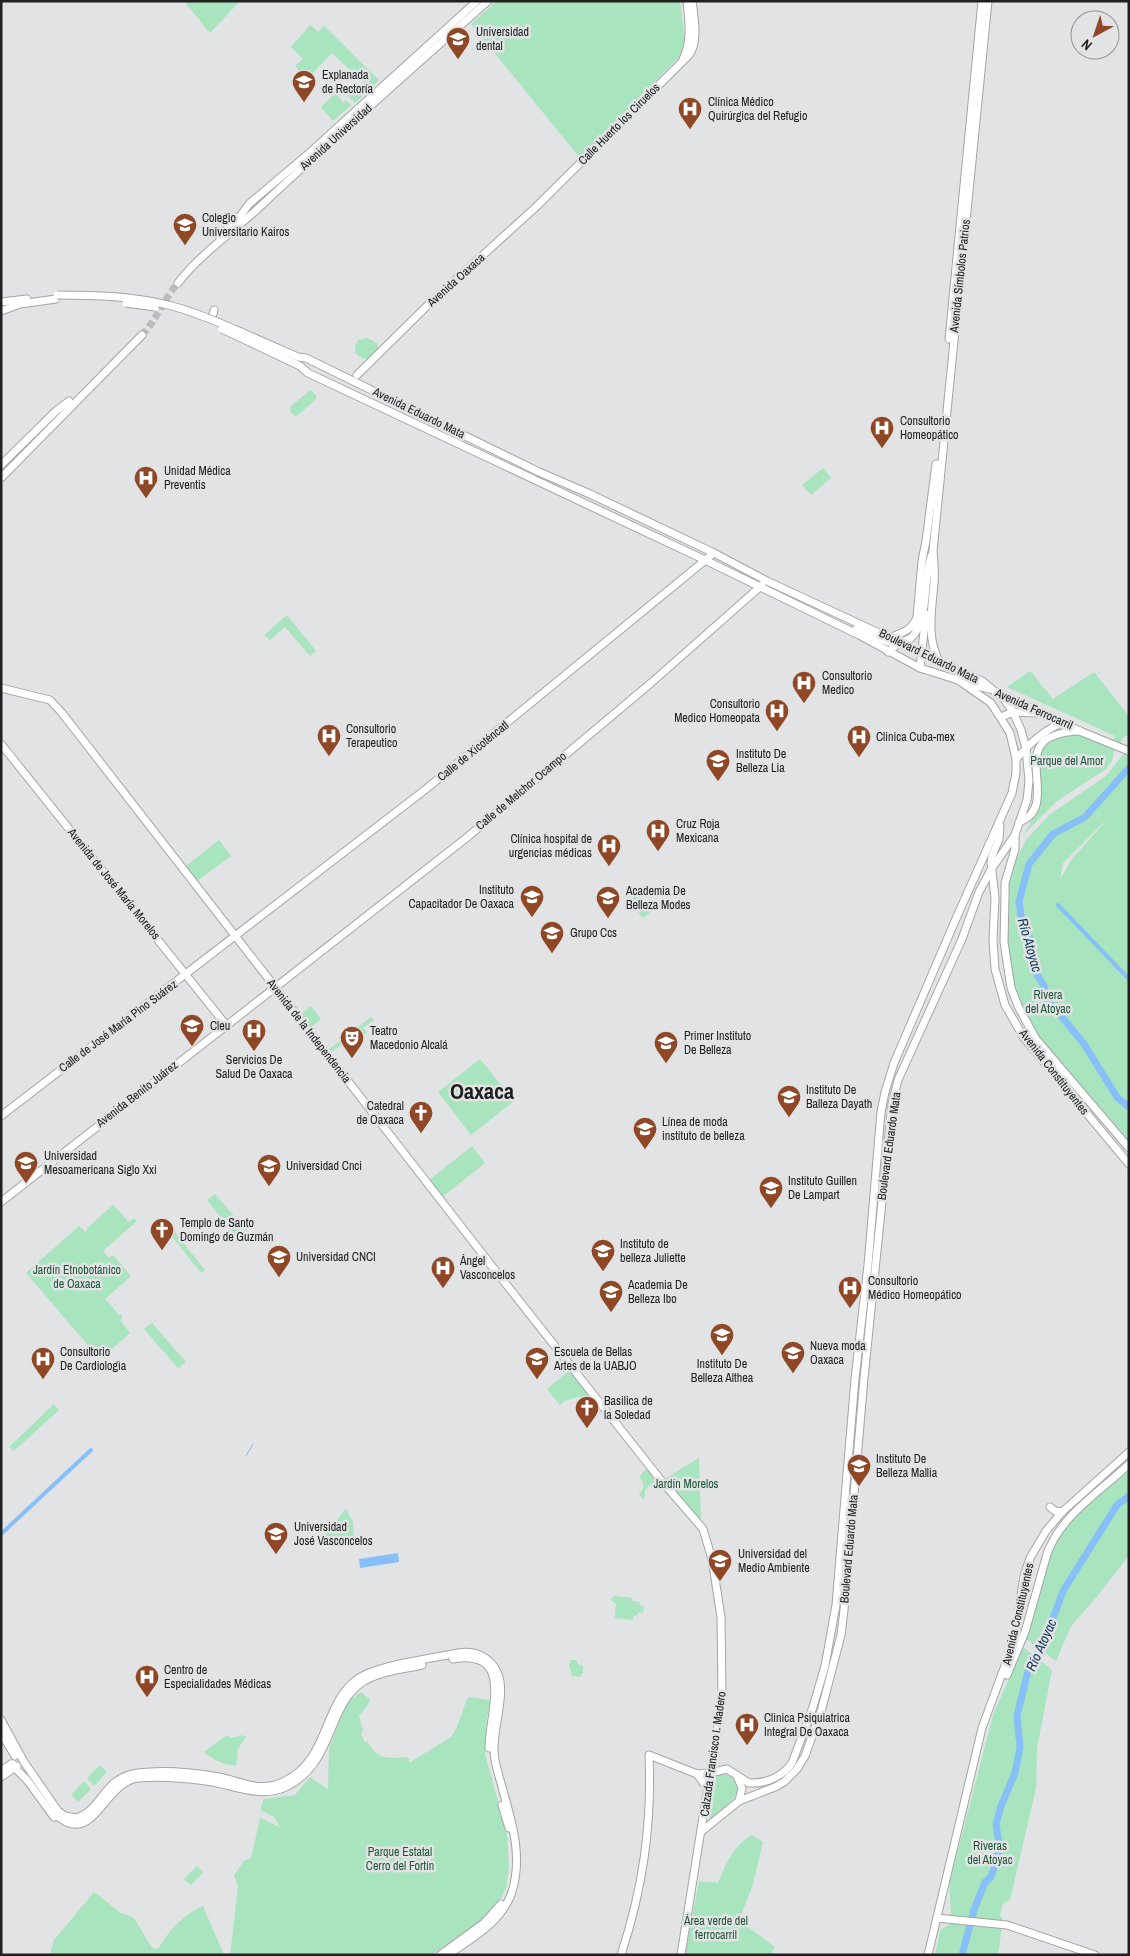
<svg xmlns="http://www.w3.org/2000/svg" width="1130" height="1956" font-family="'Archivo Narrow',sans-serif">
<rect width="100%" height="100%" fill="#e1e3e4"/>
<g fill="#a8e4bd" fill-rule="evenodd">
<path d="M184 1H240L210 33Z"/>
<path d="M497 1H680L686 50 580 158 471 24Z"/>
<path d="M310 25 318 32 324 26 379 80 370 89 332 53 307 79 295 66 303 59 291 47Z"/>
<path d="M360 85 367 92 355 103 348 96Z"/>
<path d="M336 93 343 102 346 100 351 105 333 121 321 107Z"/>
<path d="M367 338 377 343 379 353 372 359H364L356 354 355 346 358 340Z"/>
<path d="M310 390 316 395V399L298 415 295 416 290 411V407Z"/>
<path d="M823 468 831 478 811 495 802 485Z"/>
<path d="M287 615 316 651 310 656 285 627 270 640 264 635Z"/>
<path d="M1030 671 1053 699 1094 672 1129 716V735L1125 736 1114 751 1112 761 1106 769 1057 801 1023 835 1033 819 1036 808 1037 750 1052 737 1079 733 1096 739 1109 747 1115 736 1007 687Z"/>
<path d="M1129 747 1128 799 1129 1148 1036 1039 1019 1008 1008 972 1006 880 1026 840 1049 815 1106 776ZM1112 814 1072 859 1060 879 1063 863Z"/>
<path d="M219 840 231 856 197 881 186 866Z"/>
<path d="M636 890 653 910 643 918 627 898Z"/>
<path d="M311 1006 321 1019 310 1028 300 1015Z"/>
<path d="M371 1017 374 1020 363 1028 367 1032 344 1050 341 1045 330 1053 328 1050Z"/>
<path d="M480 1059 514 1101 471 1135 438 1092Z"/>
<path d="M472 1146 485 1163 441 1198 428 1181Z"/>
<path d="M215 1194 250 1235 241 1242 207 1200Z"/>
<path d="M113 1205 129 1222 134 1218 137 1221 103 1251 109 1258 113 1255 131 1276 105 1299 119 1315 121 1314 123 1317 120 1320 130 1333 100 1359 26 1273 79 1226 85 1232 88 1229 87 1228Z"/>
<path d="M174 1231 205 1270 201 1273 170 1234Z"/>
<path d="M152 1323 186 1362 178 1368 144 1329Z"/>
<path d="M570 1370 576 1378 575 1379 577 1382 579 1381C586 1390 590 1400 597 1409L593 1412 580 1396 565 1401 560 1405 547 1389Z"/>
<path d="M54 1404 59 1410 14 1451 9 1447Z"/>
<path d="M699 1458 701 1523 663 1480Z"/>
<path d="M1129 1464V1555L1100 1593 1071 1626 1056 1661 1025 1638 1047 1554 1079 1508Z"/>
<path d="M647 1468 656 1480 645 1490 644 1501 639 1494C645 1488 645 1483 639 1477Z"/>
<path d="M346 1509 353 1522 354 1542 320 1545 322 1538Z"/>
<path d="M614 1596 632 1598V1601L639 1602 641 1606H644L643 1613 638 1612V1615L633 1616V1620L615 1618 616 1604 611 1600Z"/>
<path d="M1023 1647 1052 1670 1037 1748 1036 1788 1010 1900 1003 1903 1000 1916 1003 1919 998 1955H935L940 1930 950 1924C952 1910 949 1896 950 1881L993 1715Z"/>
<path d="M571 1660H576L578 1664 583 1666V1673L580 1677 572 1676 569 1664Z"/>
<path d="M361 1692 370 1700 366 1708 359 1715 363 1731 361 1734 365 1743 367 1741C378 1760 386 1759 406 1757L409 1759V1763L451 1737 456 1729 468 1697 490 1700 486 1724 485 1754 507 1834 509 1867 506 1888 499 1903 483 1919 431 1955H230L238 1886 234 1875 244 1861 251 1858 260 1818 280 1827 274 1817 260 1810 264 1799 295 1795 310 1777 328 1789 329 1749 344 1709 349 1701Z"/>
<path d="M227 1735 231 1738 243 1735 246 1737 237 1750 238 1755 236 1765C225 1766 212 1759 204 1752Z"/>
<path d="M100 1765 107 1772 94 1786 87 1778Z"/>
<path d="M720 1773 734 1777 739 1788C734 1803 720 1812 709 1822L717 1775Z"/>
<path d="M84 1781 91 1789 78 1802 71 1795Z"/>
<path d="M752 1835 763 1842 752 1887 740 1918 744 1924 775 1947 771 1955H685L699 1881 718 1883C726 1864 733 1846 752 1835Z"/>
<path d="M197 1866 203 1872 191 1885 184 1879Z"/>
<path d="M94 1892 121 1913 134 1918 152 1948 158 1949C169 1931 183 1914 203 1906L224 1955H50L54 1940Z"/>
</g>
<path fill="#87bff8" d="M398 1553 399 1562 360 1568 359 1559Z"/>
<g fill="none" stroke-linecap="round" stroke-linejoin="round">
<path stroke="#87bff8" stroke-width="1" d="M246 1456 253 1444"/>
<g stroke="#87bff8" stroke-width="4">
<path d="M1058 905 1129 979"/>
<path d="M1 1534 91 1450"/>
</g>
<g stroke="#87bff8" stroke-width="7">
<path d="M1129 768 1085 817 1053 834 1029 864 1019 902 1023 928 1032 941 1034 970 1044 986 1047 999 1084 1044 1117 1097 1129 1107"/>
<path d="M962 1955 974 1910 985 1882 991 1877 997 1859 999 1844 996 1824 1001 1806 1015 1773 1020 1747 1017 1716 1028 1671 1044 1643 1063 1591 1117 1505 1129 1496"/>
</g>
<path stroke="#babcbd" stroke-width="7" stroke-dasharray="7 3.5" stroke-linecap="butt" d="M142 335C158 318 163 300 178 283"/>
<defs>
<g id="major">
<path d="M683 59C692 41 689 21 687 1"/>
<path d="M219 236 241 215 249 204 307 155 477 1"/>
<path d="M178 283C202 252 236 230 264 203 338 134 413 68 488 1"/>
<path d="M1 302 27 299"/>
<path d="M1 311 20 304 56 299"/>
<path d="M213 314 214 310"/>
<path d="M241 332 298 357 306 358 539 472 590 494 714 553 767 581 982 681 1004 699 1013 712 1021 730 1026 748 1029 781 1027 800 1015 835 992 868 979 892 962 939 898 1080 892 1104 864 1378 844 1610 841 1635 822 1708 805 1756 797 1769 784 1782 775 1787 739 1801 702 1831"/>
<path d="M239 337 300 366 308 373 705 560 859 635 920 668 958 680 991 703 1010 733 1016 759V773L1012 793 955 921 894 1063 885 1092 881 1112 868 1265 855 1379 836 1605 825 1666 813 1707 792 1763C782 1777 766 1784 749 1783L727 1769 710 1773 697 1774 649 1755C652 1825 643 1888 621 1955"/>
<path d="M949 339 982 1"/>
<path d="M357 375 429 304 536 207 689 55C699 42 694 17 692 1"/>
<path d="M1 465 56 411 69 401"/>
<path d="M1 478 142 335"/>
<path d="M856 629 888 642H897"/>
<path d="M891 637C903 633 912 630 917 617L922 561 926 541 936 464"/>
<path d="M888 652C892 649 896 645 900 642 903 641 908 640 911 638 931 619 921 578 933 552"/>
<path d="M939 661C926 637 932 609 934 583 935 573 934 562 933 551L988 1"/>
<path d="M920 668 926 614"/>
<path d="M966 683 989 689"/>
<path d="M1 688 50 700 62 713 498 1274 660 1479 703 1529 712 1559 721 1617 722 1695 714 1756 710 1773 681 1955"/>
<path d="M1001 694 1082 732 1129 751"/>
<path d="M1001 717 1013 712 1037 713"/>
<path d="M1 744 226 1025"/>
<path d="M1016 759C1029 744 1045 729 1064 722"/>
<path d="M1019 822C1061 807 1012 748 1056 735 1064 732 1071 731 1080 731"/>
<path d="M1000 826 999 839 992 856 991 862 995 898 993 939 995 969 1005 1005 1024 1038 1129 1164"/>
<path d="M1015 835V849L1005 883V896L1004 942 1011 988 1019 1008 1036 1039 1129 1148"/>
<path d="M1 1116 426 789 714 553"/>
<path d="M1 1202 465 839 651 683 762 585"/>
<path d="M1050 1507 1055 1511 1062 1512"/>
<path d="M453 1659C516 1648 489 1713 489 1748"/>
<path d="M1007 1675 1025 1632 1047 1554C1061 1515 1100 1492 1129 1464"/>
<path d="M1 1720 24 1762 58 1811 65 1816 76 1818C103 1810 103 1777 138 1773 162 1770 189 1772 213 1776 237 1779 258 1794 283 1782 331 1760 321 1704 359 1678 378 1665 434 1658 458 1653 475 1650 491 1657 498 1674 506 1694 493 1728 494 1750 494 1763 499 1775 502 1787 512 1822 523 1856 512 1892 502 1922 472 1938 448 1955"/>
<path d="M1 1733 15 1756"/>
<path d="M11 1764 27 1780 54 1817"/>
<path d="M1 1770 13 1764"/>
<path d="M697 1774 708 1789"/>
<path d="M737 1776 742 1788 739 1801"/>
<path d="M1 1777 17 1766"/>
<path d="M502 1805 509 1828"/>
<path d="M54 1813C93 1851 103 1782 138 1778 160 1776 184 1778 206 1781 233 1784 260 1800 288 1786 336 1760 326 1705 364 1681 381 1671 404 1669 422 1665"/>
<path d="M937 1918 1007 1925 1095 1955"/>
<path d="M440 1955 484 1923 501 1904"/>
<path d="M928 1955 982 1728 1014 1641 1024 1576 1030 1558 1046 1531 1062 1512 1129 1452"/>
</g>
</defs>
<use href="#major" stroke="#a3a5a6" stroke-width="9"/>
<use href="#major" stroke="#fff" stroke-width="7"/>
<defs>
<g id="major-bridge">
<path d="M57 295C96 295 134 296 172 306 195 312 218 322 241 332"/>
<path d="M126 303 155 307"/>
<path d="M222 329 239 337"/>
</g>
</defs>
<use href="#major-bridge" stroke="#a3a5a6" stroke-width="9" stroke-linecap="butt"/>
<use href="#major-bridge" stroke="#fff" stroke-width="7"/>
</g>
<defs>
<symbol id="university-pin" viewBox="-11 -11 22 30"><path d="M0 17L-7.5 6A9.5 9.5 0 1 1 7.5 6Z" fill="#8f4725" stroke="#e1e3e4"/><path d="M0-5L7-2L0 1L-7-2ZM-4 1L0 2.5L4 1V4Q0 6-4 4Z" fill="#fff"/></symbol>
<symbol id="hospital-pin" viewBox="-11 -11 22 30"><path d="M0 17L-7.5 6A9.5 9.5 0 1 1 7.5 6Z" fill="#8f4725" stroke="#e1e3e4"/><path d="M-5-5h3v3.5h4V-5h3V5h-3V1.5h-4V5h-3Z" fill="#fff"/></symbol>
<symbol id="theatre-pin" viewBox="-11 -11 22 30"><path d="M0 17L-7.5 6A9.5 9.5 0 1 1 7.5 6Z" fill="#8f4725" stroke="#e1e3e4"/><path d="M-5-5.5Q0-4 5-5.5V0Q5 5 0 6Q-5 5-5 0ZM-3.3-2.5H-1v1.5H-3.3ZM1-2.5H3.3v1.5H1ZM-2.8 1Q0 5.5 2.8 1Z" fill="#fff"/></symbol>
<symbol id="church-pin" viewBox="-11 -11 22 30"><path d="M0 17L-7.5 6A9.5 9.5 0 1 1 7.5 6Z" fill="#8f4725" stroke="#e1e3e4"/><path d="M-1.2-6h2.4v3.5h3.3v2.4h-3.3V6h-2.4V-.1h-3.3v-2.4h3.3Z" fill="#fff"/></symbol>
</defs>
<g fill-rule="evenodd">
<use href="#university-pin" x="444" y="25" width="28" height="38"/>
<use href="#university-pin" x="290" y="68" width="28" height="38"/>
<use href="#hospital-pin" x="676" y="95" width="28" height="38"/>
<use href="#university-pin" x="171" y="211" width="28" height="38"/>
<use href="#hospital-pin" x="868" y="414" width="28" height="38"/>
<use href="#hospital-pin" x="132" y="464" width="28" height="38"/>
<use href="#hospital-pin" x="790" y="669" width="28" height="38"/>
<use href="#hospital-pin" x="763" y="697" width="28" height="38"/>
<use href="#hospital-pin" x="315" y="722" width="28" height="38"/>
<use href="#hospital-pin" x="845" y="723" width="28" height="38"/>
<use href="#university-pin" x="704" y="747" width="28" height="38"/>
<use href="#hospital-pin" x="644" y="817" width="28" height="38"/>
<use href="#hospital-pin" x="595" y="832" width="28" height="38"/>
<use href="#university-pin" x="518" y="883" width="28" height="38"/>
<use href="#university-pin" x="594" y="884" width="28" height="38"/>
<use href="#university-pin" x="538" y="919" width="28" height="38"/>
<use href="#university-pin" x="178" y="1012" width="28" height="38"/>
<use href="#hospital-pin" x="240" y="1017" width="28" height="38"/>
<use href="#theatre-pin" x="338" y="1024" width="28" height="38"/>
<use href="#university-pin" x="652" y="1029" width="28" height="38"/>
<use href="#university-pin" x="775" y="1083" width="28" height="38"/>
<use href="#church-pin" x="407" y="1099" width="28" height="38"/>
<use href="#university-pin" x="631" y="1115" width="28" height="38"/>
<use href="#university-pin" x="12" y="1149" width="28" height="38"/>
<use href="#university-pin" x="255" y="1152" width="28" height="38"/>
<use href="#university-pin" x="757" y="1174" width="28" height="38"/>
<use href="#church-pin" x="148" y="1216" width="28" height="38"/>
<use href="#university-pin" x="589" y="1237" width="28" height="38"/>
<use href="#university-pin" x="265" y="1243" width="28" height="38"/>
<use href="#hospital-pin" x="429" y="1254" width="28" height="38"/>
<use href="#hospital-pin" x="836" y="1274" width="28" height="38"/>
<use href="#university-pin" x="597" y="1278" width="28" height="38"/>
<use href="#university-pin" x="708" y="1321" width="28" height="38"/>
<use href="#university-pin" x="779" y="1339" width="28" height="38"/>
<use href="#hospital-pin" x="29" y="1345" width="28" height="38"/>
<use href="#university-pin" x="523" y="1345" width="28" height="38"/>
<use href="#church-pin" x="573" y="1394" width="28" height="38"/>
<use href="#university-pin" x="845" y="1452" width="28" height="38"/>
<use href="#university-pin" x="262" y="1520" width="28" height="38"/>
<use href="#university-pin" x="706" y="1547" width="28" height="38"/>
<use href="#hospital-pin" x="133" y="1663" width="28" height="38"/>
<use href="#hospital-pin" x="733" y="1711" width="28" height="38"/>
</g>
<g text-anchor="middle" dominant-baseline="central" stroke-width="5" stroke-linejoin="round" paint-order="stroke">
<g font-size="12" fill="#202021" stroke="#e1e3e4" text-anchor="start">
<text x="476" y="32">Universidad<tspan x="476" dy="14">dental</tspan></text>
<text x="322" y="75">Explanada<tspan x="322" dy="14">de Rectoría</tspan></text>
<text x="708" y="102">Clínica Médico<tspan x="708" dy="14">Quirúrgica del Refugio</tspan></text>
<text x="202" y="218">Colegio<tspan x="202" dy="14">Universitario Kairos</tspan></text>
<text x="900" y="421">Consultorio<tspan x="900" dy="14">Homeopático</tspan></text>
<text x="164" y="471">Unidad Médica<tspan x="164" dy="14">Preventis</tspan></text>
<text x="822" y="676">Consultorio<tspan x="822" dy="14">Medico</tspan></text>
<text x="760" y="704" text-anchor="end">Consultorio<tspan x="760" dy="14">Medico Homeopata</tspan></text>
<text x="346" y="729">Consultorio<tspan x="346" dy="14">Terapeutico</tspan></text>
<text x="876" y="737">Clinica Cuba-mex</text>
<text x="736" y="754">Instituto De<tspan x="736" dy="14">Belleza Lia</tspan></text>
<text x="676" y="824">Cruz Roja<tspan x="676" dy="14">Mexicana</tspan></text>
<text x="592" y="839" text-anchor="end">Clínica hospital de<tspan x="592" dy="14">urgencias médicas</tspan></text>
<text x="514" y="890" text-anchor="end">Instituto<tspan x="514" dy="14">Capacitador De Oaxaca</tspan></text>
<text x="626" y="891">Academia De<tspan x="626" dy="14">Belleza Modes</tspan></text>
<text x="570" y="933">Grupo Ccs</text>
<text x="210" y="1026">Cleu</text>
<text x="370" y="1031">Teatro<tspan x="370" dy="14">Macedonio Alcalá</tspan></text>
<text x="684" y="1036">Primer Instituto<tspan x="684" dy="14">De Belleza</tspan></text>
<text x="254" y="1060" text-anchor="middle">Servicios De<tspan x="254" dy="14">Salud De Oaxaca</tspan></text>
<text x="806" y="1090">Instituto De<tspan x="806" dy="14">Balleza Dayath</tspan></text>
<text x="404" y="1106" text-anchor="end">Catedral<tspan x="404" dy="14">de Oaxaca</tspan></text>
<text x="662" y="1122">Línea de moda<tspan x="662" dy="14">instituto de belleza</tspan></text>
<text x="44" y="1156">Universidad<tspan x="44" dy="14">Mesoamericana Siglo Xxi</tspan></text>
<text x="286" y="1166">Universidad Cnci</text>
<text x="788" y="1181">Instituto Guillen<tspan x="788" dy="14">De Lampart</tspan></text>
<text x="180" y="1223">Templo de Santo<tspan x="180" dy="14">Domingo de Guzmán</tspan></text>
<text x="620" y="1244">Instituto de<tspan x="620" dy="14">belleza Juliette</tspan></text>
<text x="296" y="1257">Universidad CNCI</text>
<text x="460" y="1261">Ángel<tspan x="460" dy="14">Vasconcelos</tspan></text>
<text x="868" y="1281">Consultorio<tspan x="868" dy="14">Médico Homeopático</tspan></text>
<text x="628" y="1285">Academia De<tspan x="628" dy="14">Belleza Ibo</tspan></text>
<text x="810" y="1346">Nueva moda<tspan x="810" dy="14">Oaxaca</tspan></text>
<text x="60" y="1352">Consultorio<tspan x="60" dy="14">De Cardiologìa</tspan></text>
<text x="554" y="1352">Escuela de Bellas<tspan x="554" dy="14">Artes de la UABJO</tspan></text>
<text x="722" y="1364" text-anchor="middle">Instituto De<tspan x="722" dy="14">Belleza Althea</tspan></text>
<text x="604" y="1401">Basilica de<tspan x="604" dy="14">la Soledad</tspan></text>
<text x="876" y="1459">Instituto De<tspan x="876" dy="14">Belleza Mallia</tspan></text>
<text x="294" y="1527">Universidad<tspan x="294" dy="14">José Vasconcelos</tspan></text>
<text x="738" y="1554">Universidad del<tspan x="738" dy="14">Medio Ambiente</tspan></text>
<text x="164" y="1670">Centro de<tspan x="164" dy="14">Especialidades Médicas</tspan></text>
<text x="764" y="1718">Clinica Psiquiatrica<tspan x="764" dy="14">Integral De Oaxaca</tspan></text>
</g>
<g font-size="12" fill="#202021" stroke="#e1e3e4">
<text transform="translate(619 124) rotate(-45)">Calle Huerto los Ciruelos</text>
<text transform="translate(336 137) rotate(-42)">Avenida Universidad</text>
<text transform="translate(960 276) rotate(-84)">Avenida Símbolos Patrios</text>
<text transform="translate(456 280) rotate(-42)">Avenida Oaxaca</text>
<text transform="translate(419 413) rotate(26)">Avenida Eduardo Mata</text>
<text transform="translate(929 656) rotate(26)">Boulevard Eduardo Mata</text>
<text transform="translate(1034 709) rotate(24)">Avenida Ferrocarril</text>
<text transform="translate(473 751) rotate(-39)">Calle de Xicoténcatl</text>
<text transform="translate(521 791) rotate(-40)">Calle de Melchor Ocampo</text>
<text transform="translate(114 884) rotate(51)">Avenida de José María Morelos</text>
<text transform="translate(118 1026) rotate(-37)">Calle de José María Pino Suárez</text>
<text transform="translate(309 1031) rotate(52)">Avenida de la Independencia</text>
<text transform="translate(1054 1072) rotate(52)">Avenida Constituyentes</text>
<text transform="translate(137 1094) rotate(-38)">Avenida Benito Juárez</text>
<text transform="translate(889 1146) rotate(-82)">Boulevard Eduardo Mata</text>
<text transform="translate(849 1549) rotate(-85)">Boulevard Eduardo Mata</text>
<text transform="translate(1018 1614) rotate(-77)">Avenida Constituyentes</text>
<text transform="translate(713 1754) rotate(-82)">Calzada Francisco I. Madero</text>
</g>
<g font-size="12" fill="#1f5637" stroke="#e1e3e4">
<text x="1067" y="761">Parque del Amor</text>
<text x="1048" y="995">Rivera<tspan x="1048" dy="14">del Atoyac</tspan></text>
<text x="77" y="1270">Jardín Etnobotánico<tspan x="77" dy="14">de Oaxaca</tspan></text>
<text x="686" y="1484">Jardín Morelos</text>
<text x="990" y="1846">Riveras<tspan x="990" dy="14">del Atoyac</tspan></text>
<text x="400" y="1852">Parque Estatal<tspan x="400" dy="14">Cerro del Fortín</tspan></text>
<text x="716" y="1921">Área verde del<tspan x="716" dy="14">ferrocarril</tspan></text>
</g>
<g font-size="14" font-style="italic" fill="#11395d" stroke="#e1e3e4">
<text transform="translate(1030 945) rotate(74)">Río Atoyac</text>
<text transform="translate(1041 1645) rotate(-66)">Río Atoyac</text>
</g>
<g font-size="22" font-weight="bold" fill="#202021" stroke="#e1e3e4">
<text x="482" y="1091">Oaxaca</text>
</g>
</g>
<rect width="1130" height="1956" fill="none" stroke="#202021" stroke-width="5"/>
<g transform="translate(1095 35) rotate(220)"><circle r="24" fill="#e1e3e4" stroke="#949596"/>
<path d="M0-4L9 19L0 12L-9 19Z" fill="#8f4725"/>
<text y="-8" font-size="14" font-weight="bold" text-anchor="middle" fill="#202021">N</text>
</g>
</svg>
